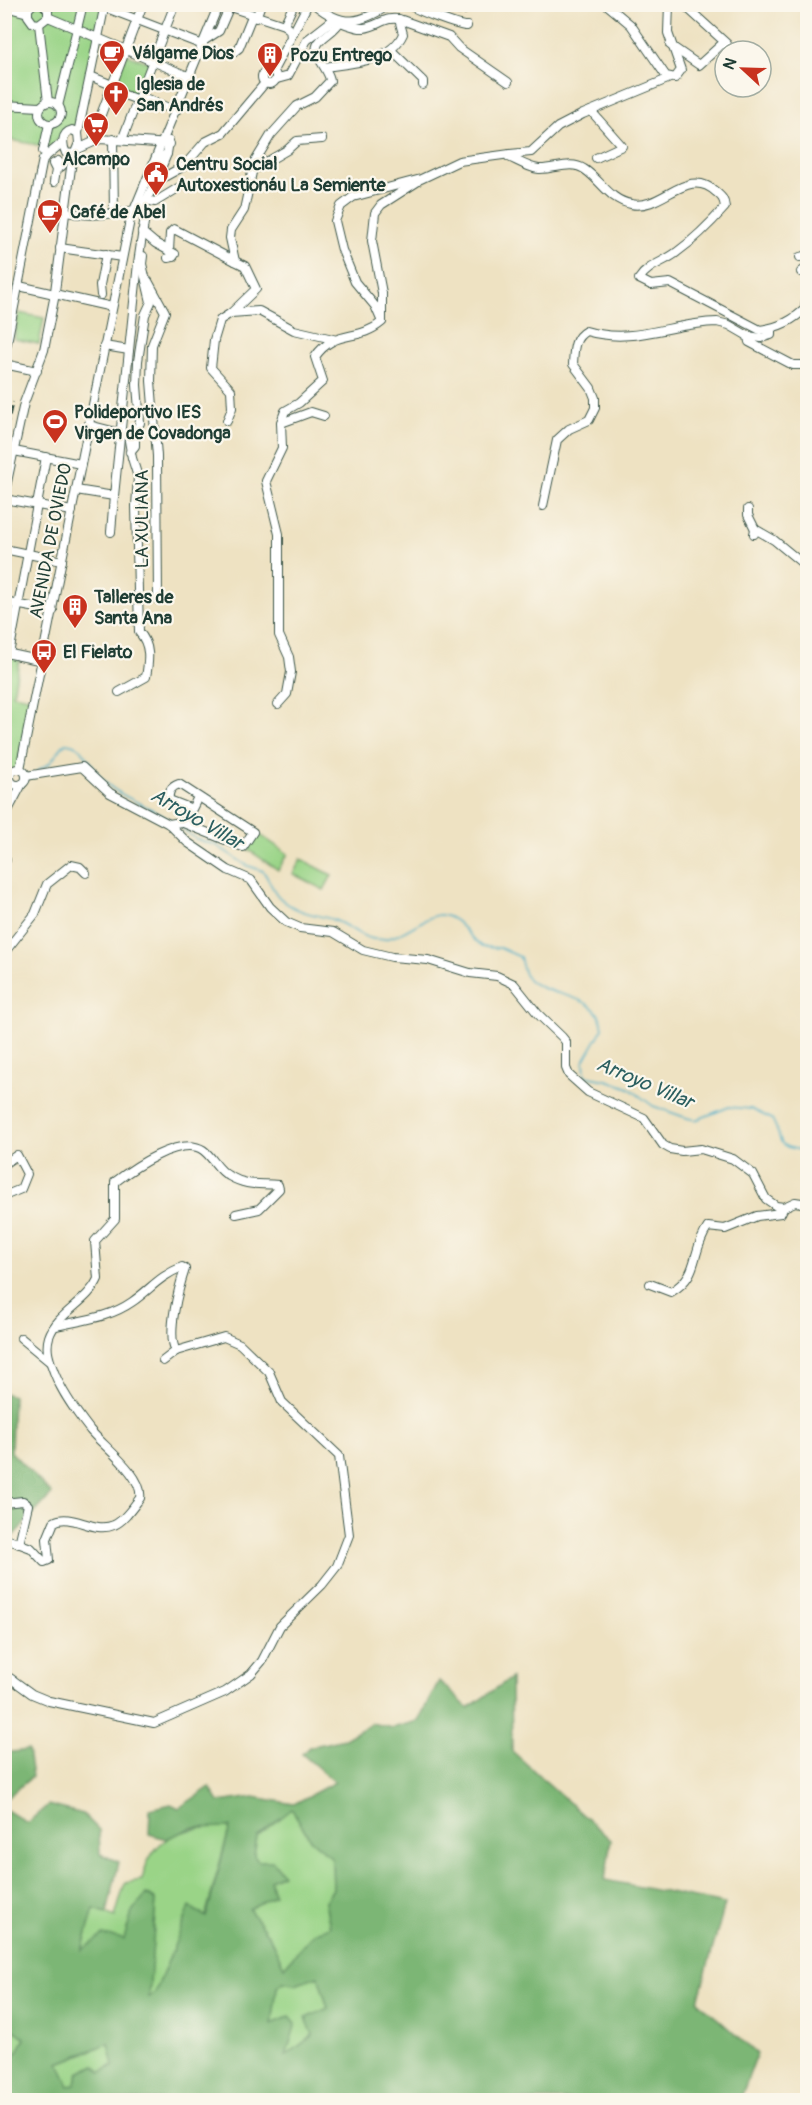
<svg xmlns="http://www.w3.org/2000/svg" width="812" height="2105" font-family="Pangolin,sans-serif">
<rect width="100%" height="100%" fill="#fbf7ec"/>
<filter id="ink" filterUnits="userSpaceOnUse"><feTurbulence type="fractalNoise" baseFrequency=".0167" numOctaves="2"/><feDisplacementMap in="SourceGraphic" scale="12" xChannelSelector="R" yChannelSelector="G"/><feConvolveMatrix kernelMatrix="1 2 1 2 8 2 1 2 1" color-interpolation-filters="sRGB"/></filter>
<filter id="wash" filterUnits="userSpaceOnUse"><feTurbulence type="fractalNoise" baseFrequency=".008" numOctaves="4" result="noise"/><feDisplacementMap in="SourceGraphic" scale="24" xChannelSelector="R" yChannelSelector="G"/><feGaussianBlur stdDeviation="1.35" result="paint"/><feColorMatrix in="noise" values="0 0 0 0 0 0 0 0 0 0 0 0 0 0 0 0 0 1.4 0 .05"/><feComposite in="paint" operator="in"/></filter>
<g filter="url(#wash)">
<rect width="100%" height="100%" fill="#eee2c2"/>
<g fill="#9ad487" stroke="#5c885e" stroke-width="1.5">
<path d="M5 5H105L79 126 65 128 54 145 48 147 5 139Z"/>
<path d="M126 54 150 63 136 98 112 89Z"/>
<path d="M19 313 44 318 39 344 14 339Z"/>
<path d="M4 653 20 656 13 694 34 698 17 769 14 770 7 765 11 762 5 748 9 745 4 734Z"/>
<path d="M256 832 288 854 278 870 246 848Z"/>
<path d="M301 859 332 875 324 890 293 874Z"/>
<path d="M292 1808 310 1839 332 1858 333 1889 325 1901 330 1928 314 1933 284 1967 269 1936 249 1909 274 1895 258 1861 253 1856 257 1837Z"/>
<path d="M230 1826 205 1917 190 1908 155 1993 148 1998 156 1900 147 1894 132 1912 125 1939 82 1951 94 1908 115 1917 125 1883 142 1880C152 1831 187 1828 230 1826Z"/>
<path d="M318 1975 328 2008 313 2035 285 2057 272 2025 277 1987 283 1982 295 1984Z"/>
<path d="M16 2031 25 2038 18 2052 5 2059V2033Z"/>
<path d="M109 2043 114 2065 101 2072 95 2065 79 2073 75 2085 69 2087 59 2063Z"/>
</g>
<g fill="#7bb674" stroke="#4d7a54" stroke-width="1.5" fill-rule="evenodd">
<path d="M4 1393 13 1396 11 1452 52 1494 12 1537 5 1535Z"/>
<path d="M511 1678 512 1751 611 1840 605 1880 725 1904 698 2001 757 2054 740 2100H5V2059L18 2052 25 2038 16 2031 5 2033V1809L27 1823 48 1805 83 1814 99 1830 100 1854 119 1862 107 1913 94 1909 82 1950 103 1935 124 1939 132 1912 146 1894 156 1900 149 1997 155 1993 190 1907 206 1917 230 1827 191 1828 166 1839 149 1834 150 1809 171 1804 179 1808 210 1787 219 1802 254 1797 294 1804 335 1782 302 1754 309 1747 345 1739 372 1723 392 1728 418 1721 439 1681 468 1708ZM292 1809 310 1839 332 1858 333 1889 325 1901 330 1927 314 1933 284 1967 269 1936 249 1909 274 1895 270 1880 283 1874 273 1861H258L254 1856 257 1837ZM318 1976 328 2008 306 2018 313 2035 286 2056 296 2023 290 2016 272 2024 277 1987 283 1982 295 1984ZM109 2043 114 2065 101 2072 95 2065 79 2073 75 2085 69 2086 59 2063Z"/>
<path d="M28 1750 32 1777 5 1799V1753Z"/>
</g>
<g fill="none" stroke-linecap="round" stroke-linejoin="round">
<g stroke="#47adc7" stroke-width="1.5">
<path d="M37 771 50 763 65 743C85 743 91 767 103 780 120 798 150 806 171 820"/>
<path d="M177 825 196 839 216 845 246 865 263 871C269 879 273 892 280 898 295 912 313 914 331 919 352 925 364 945 389 938 404 935 427 915 439 915 459 915 468 938 482 947L500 948 520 957C522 964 523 974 528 979 548 999 599 991 603 1028L584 1061 585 1076 607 1080 629 1088 653 1106 687 1118 696 1120 729 1107 751 1109 772 1119C786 1146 773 1146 808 1151"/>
</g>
</g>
</g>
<g filter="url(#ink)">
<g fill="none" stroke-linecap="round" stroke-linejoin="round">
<defs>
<g id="minor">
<path d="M33 4 28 9V16L33 23 39 24 48 17V10L43 4"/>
<path d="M221 4 284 25 290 30 291 37 273 71"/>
<path d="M314 4C344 29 360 23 391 4"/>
<path d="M408 4C412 9 461 27 467 26"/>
<path d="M436 4C449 9 463 15 475 4"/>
<path d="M606 4 631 25 666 76 675 78 681 70 668 33 669 4"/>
<path d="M5 7 28 13"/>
<path d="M104 7 203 45"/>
<path d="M48 17 190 77"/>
<path d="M256 18 261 4"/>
<path d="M340 22C347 24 357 29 364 28 379 26 386 15 402 20L449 37 459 48 508 82"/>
<path d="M39 24 48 102"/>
<path d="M284 25 294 4"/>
<path d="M291 37 308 4"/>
<path d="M205 40 219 31 229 8"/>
<path d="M670 45 699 65 721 45 727 44 683 4"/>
<path d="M392 51 423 81V85"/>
<path d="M234 52 239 48 252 16"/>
<path d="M325 67C352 63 390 62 403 34L399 19"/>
<circle cx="269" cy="77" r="7"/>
<path d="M90 76 112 85"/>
<path d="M670 78 583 114 558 127 531 152 510 154 509 157C518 161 529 168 539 169 553 170 571 160 584 169 601 180 609 200 631 204 662 211 687 165 716 192 722 197 724 199 725 207 710 224 695 239 677 252 663 263 649 264 639 279L651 285 670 283 760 330C780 327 793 321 808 306"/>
<path d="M277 79 288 76 307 40 334 19"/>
<path d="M111 90 138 100"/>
<path d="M140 96 176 111"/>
<circle cx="50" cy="113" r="11"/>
<path d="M4 105 40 107"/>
<path d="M58 106 83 4"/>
<path d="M591 111 622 146 596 158"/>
<path d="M78 133 105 4"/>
<path d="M113 139 114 213"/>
<path d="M94 140V133L143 4"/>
<path d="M122 140 175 4"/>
<path d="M78 149 100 139 170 144"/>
<path d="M43 151 49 124"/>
<path d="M156 159 167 154 169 141"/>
<path d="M251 171 287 150 297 141 322 139"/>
<path d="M156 180 167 154"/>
<path d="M54 182 56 170 53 164 58 161 62 166 56 170"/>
<path d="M146 200 155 202 178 188"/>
<path d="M65 211C81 218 127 214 143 207L155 182 184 166 205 142 223 133 265 83"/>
<path d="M142 232 155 243 175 254 173 257 168 258"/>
<path d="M60 248 122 257"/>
<path d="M169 251 170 233 174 229 235 261"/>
<path d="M800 257 808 255"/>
<path d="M801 272 808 267"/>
<path d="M148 281 165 312 152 345 151 381 157 456 158 600"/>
<path d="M19 286 112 307"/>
<path d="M101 295 100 285 106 254"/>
<path d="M805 309 808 282"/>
<path d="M231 313 259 311 294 330 333 339"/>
<path d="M382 320V293L372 241 375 213 381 205 417 182"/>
<path d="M771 329V335L761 338 748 336 749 342 793 365H808"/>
<path d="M104 346 129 350"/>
<path d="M4 358 43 159 63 142"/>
<path d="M4 364 37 371"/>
<path d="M227 421 232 408 231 390 211 368 214 340 220 320 231 313 256 289 245 266 235 261 230 238 231 230 244 210 254 163 271 135 297 106 315 97 330 81C330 69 308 53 320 41 327 33 335 31 341 20"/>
<path d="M281 423 311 412 324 416"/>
<path d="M89 425 128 435 132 458 138 477 136 506 139 632C151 645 149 660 146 677L119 692"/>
<path d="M14 451 81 464"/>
<path d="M130 452 135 446V431L140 423 137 385 138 361 145 315 151 302 142 264 143 256"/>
<path d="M76 490 114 496 138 263 145 216 143 207"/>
<path d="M4 496 24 403 44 350 54 299 72 160 79 143 78 133 72 130C61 133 62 145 66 153L74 154"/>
<path d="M4 499 72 511"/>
<path d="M543 506 557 440 569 429 589 420 595 408V398L591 388 573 364C574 351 573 338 586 331 634 345 670 323 717 322L729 325 748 336"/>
<path d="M748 509V515L755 529"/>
<path d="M111 532 114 496"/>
<path d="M754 534 755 529 774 540 808 568"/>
<path d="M4 549 62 561"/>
<path d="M4 602 53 611"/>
<path d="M6 653 43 661"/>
<path d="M9 654 46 457"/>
<path d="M278 704 287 694 291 672 289 657 279 635V534L266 481 282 448 281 422 285 411 299 403 323 381 315 357C335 328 357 343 382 322L375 306 355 282 342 250 335 221 341 206 353 197 421 179 459 161 510 154"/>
<path d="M4 759 10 775"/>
<circle cx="18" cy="777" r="8"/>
<path d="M20 769 130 220 219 4"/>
<path d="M26 776 82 767 110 793 169 824 187 842 228 870 251 880 270 907 286 922 300 928 333 932 363 950 392 957 428 960 470 973 497 976 514 984 538 1014 562 1037 566 1042V1068L569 1075 588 1092 644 1118 663 1145 670 1149 682 1151 701 1149 733 1159 753 1174 766 1199 776 1206 784 1207 795 1202 808 1204"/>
<path d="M4 818 22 784"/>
<path d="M169 824 181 822 243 847 253 832 179 784C171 787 168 791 169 800L192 809 198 797"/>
<path d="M4 862 6 860"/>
<path d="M4 953 35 914 47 884 71 865 80 867 86 873"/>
<path d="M4 1164 17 1155 27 1174 21 1189 4 1196"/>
<path d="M650 1284 671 1292C701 1274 690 1253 708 1227L725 1229 757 1216 781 1213 784 1207"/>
<path d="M56 1326C83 1320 109 1318 132 1302 152 1288 158 1277 182 1267L185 1269C179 1287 166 1334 176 1351"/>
<path d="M21 1338 50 1362"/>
<path d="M163 1361 176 1351"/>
<path d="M4 1503 23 1501 28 1505 19 1544"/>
<path d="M4 1538 31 1548 44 1562 49 1560 47 1539 54 1522C72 1512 93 1534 114 1525 124 1521 133 1507 140 1498 144 1476 104 1447 90 1430 76 1412 62 1393 54 1372 50 1361 45 1350 49 1337 57 1313 88 1302 98 1279L95 1241 115 1219V1182C133 1168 181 1135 203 1150 213 1157 217 1170 229 1176 248 1187 259 1183 278 1185L279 1189 259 1209 236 1214"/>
<path d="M4 1679 10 1678 32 1694 49 1701 154 1723 225 1692 251 1674 262 1661 280 1626 322 1585 337 1566 349 1535 339 1456 282 1402 269 1372 240 1344 224 1337 176 1351"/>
</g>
</defs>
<use href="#minor" stroke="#3e5649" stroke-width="10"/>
<use href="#minor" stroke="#fff" stroke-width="8"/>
<path stroke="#1f3d34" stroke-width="1.5" stroke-dasharray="9 4.5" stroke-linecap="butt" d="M4 442 13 402"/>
</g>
</g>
<defs>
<symbol id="cafe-pin" viewBox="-11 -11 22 30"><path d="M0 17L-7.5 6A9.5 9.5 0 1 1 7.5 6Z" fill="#c8321e" stroke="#fbf7ec"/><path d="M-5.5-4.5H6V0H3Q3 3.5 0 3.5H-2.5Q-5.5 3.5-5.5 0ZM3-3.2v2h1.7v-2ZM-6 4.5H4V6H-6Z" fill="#fff"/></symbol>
<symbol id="building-pin" viewBox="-11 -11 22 30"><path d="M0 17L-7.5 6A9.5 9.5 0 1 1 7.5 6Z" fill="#c8321e" stroke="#fbf7ec"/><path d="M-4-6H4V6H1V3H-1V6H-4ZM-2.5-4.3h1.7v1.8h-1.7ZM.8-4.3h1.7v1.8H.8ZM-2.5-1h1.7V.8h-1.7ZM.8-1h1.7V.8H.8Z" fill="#fff"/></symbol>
<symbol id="church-pin" viewBox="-11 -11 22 30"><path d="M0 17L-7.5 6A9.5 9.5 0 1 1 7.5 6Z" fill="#c8321e" stroke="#fbf7ec"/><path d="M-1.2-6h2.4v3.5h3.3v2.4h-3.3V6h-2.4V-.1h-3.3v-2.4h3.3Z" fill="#fff"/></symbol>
<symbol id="supermarket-pin" viewBox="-11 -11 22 30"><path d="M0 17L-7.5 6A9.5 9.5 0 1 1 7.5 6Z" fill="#c8321e" stroke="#fbf7ec"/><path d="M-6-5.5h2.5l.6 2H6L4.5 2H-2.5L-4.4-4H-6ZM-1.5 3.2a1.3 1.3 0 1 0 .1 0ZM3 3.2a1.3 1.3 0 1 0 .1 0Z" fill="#fff"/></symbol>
<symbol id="civic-pin" viewBox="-11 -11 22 30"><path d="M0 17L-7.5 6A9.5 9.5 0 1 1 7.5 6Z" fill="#c8321e" stroke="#fbf7ec"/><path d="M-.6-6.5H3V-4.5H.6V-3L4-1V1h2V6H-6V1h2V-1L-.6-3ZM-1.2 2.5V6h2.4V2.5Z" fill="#fff"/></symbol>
<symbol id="stadium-pin" viewBox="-11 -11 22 30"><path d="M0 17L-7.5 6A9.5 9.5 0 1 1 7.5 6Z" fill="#c8321e" stroke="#fbf7ec"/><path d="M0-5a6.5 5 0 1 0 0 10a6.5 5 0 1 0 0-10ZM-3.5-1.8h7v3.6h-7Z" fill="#fff"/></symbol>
<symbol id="bus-pin" viewBox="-11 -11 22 30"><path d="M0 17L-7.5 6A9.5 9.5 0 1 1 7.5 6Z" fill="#c8321e" stroke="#fbf7ec"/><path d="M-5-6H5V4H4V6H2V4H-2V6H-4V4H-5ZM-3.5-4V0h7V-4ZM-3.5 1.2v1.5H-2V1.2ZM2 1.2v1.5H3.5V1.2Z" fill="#fff"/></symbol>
</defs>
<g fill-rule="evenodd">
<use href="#cafe-pin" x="97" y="38" width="30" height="40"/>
<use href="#building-pin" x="255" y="40" width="30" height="40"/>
<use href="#church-pin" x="101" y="79" width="30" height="40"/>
<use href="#supermarket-pin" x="81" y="110" width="30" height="40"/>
<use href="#civic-pin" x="141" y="159" width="30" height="40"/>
<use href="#cafe-pin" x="35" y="197" width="30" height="40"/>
<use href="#stadium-pin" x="40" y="407" width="30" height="40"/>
<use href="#building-pin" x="60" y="592" width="30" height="40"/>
<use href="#bus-pin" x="29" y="637" width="30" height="40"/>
</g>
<g text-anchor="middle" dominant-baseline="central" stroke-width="4.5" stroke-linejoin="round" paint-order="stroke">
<g font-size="18" font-weight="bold" fill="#1f3d34" stroke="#fbf7ec" text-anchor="start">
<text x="132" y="53">Válgame Dios</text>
<text x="290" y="55">Pozu Entrego</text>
<text x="136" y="84">Iglesia de<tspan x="136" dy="21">San Andrés</tspan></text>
<text x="96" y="159" text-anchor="middle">Alcampo</text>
<text x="176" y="164">Centru Social<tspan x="176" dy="21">Autoxestionáu La Semiente</tspan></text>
<text x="70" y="212">Café de Abel</text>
<text x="74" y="412">Polideportivo IES<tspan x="74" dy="21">Virgen de Covadonga</tspan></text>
<text x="94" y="597">Talleres de<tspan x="94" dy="21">Santa Ana</tspan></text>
<text x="63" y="652">El Fielato</text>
</g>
<g font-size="18" fill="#1f3d34" stroke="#fbf7ec">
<text transform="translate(142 519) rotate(-90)">LA XULIANA</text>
<text transform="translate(51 541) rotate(-79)">AVENIDA DE OVIEDO</text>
</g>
<g font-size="20" font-style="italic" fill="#2b5f60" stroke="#fbf7ec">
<text transform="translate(197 819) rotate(30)">Arroyo Villar</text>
<text transform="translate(645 1083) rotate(23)">Arroyo Villar</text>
</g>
</g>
<rect width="812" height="2105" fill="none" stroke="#fbf7ec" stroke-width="24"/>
<g transform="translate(743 69) rotate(292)"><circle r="28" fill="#fbf7ec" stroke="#a3ada2" stroke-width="1.5"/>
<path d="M0-4.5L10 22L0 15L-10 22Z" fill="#c8321e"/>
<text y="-9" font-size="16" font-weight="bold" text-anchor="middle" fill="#1f3d34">N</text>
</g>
</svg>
